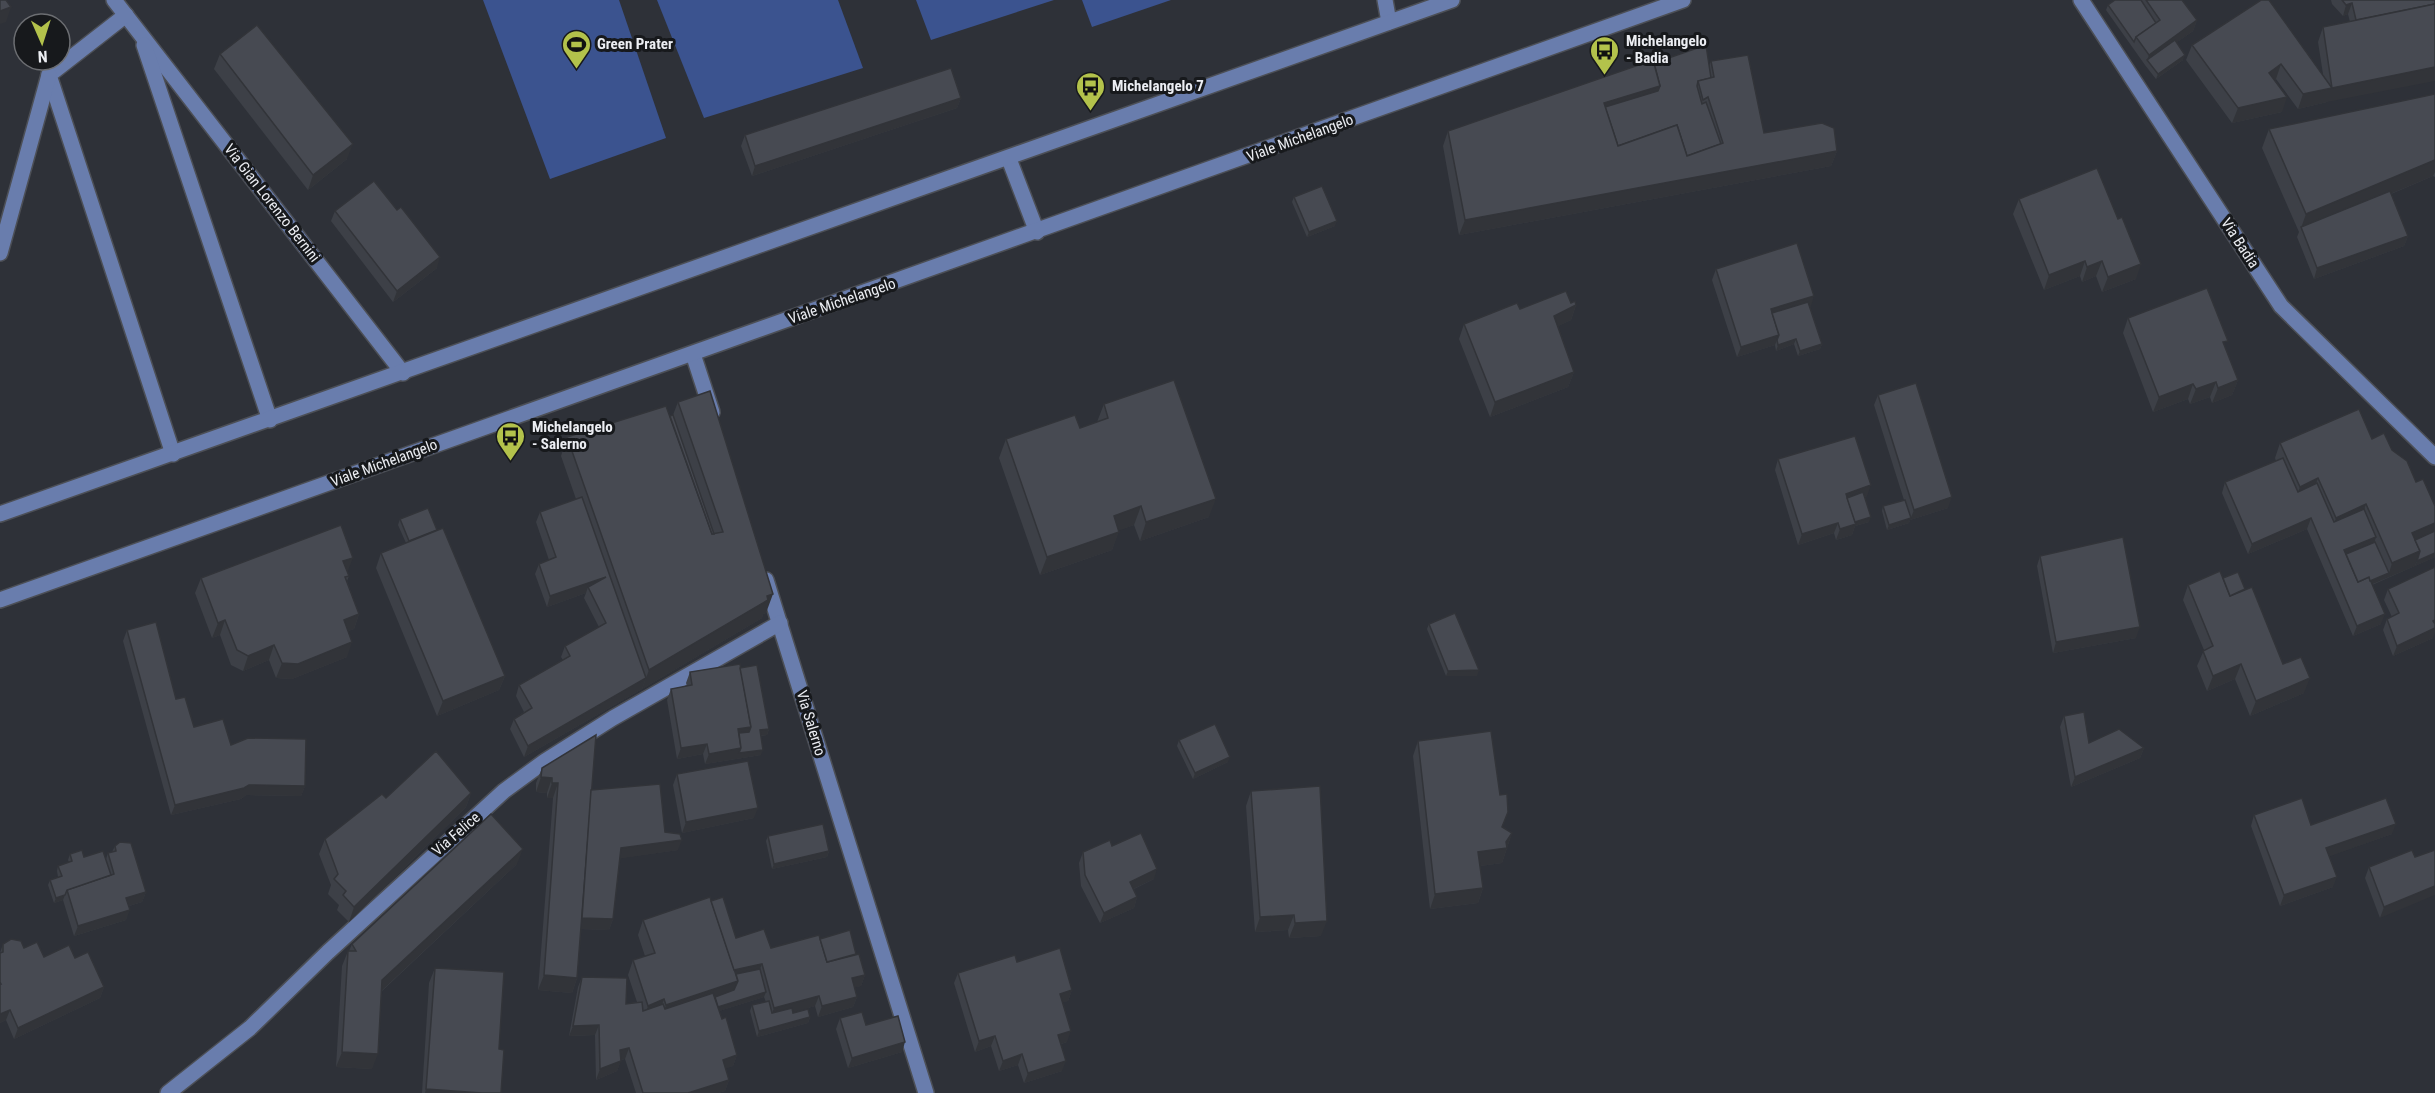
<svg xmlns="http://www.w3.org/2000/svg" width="2435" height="1093" font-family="'Roboto Condensed',sans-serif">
<rect width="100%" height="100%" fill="#2e3138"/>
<g fill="#3b538f">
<path d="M483 0H619L666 138 550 179Z"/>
<path d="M657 0H838L863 68 704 118Z"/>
<path d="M916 0H1054L931 40Z"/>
<path d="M1082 0H1171L1092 27Z"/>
</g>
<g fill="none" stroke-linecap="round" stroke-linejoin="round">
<defs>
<g id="minor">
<path d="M114 0 403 373"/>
<path d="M1385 0 1389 22"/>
<path d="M2081 0 2281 306 2435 457"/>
<path d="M126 15 49 75 173 454"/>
<path d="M144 45 270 420"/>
<path d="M1009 159 1037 232"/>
<path d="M0 253 49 75"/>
<path d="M693 354 712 412"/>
<path d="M0 514 1452 0"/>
<path d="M766 580 926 1093"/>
<path d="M0 600 1683 0"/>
<path d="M168 1093 250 1028 328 952 504 791 545 761 613 718 780 623"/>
</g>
</defs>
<use href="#minor" stroke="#4c4f56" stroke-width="18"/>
<use href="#minor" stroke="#697dad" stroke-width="15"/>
</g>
<g fill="#3d4047">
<path d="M2115 0H2182L2197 20 2193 31 2177 42 2183 60 2156 79 2145 65 2106 10 2108 5Z"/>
<path d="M2331 0H2435L2327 102 2298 109 2276 79 2275 80 2282 112 2232 123 2186 60 2192 45 2323 74 2318 42 2323 27 2350 22 2348 14 2343 16 2332 4Z"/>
<path d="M220 54 347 159 308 190 214 69Z"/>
<path d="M1711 61 1764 133 1837 151 1831 166 1459 235 1443 146 1448 131 1654 63 1709 66Z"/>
<path d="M2435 94V177L2433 176 2391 194 2408 236 2404 246 2314 279 2297 237 2299 232 2262 148 2269 129Z"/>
<path d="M961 98 957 108 752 176 741 146 745 135Z"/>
<path d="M1294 197 1335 226 1307 237 1292 202Z"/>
<path d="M2019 199 2136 279 2102 292 2096 276 2082 282 2080 276 2044 290 2013 214Z"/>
<path d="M335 211 437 268 393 302 331 221Z"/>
<path d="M1716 269 1811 306 1809 307 1822 344 1820 349 1798 356 1794 344 1776 351 1775 345 1737 357 1712 280Z"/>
<path d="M1571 303 1576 305 1571 320 1558 326 1574 372 1568 387 1490 417 1459 339 1464 324 1520 309Z"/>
<path d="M2128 318 2225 348 2238 380 2232 395 2212 403 2210 397 2190 404 2188 399 2153 412 2123 333Z"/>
<path d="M1878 395 1948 508 1910 520 1909 523 1887 530 1882 511 1883 506 1904 500 1874 405Z"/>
<path d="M678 402 766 613 763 614 762 618 642 689 524 757 510 729 514 719 524 712 516 696 519 685 563 660 561 657 565 646 599 627 584 598 586 593 547 607 535 574 539 564 549 560 536 522 540 512 576 499 561 456 567 437 670 416 673 415Z"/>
<path d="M1104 404 1209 517 1140 541 1134 525 1119 530 1112 550 1040 575 999 458 1006 439 1080 428 1097 422Z"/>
<path d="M2372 439 2435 557 2372 585 2381 624 2353 636 2307 529 2248 554 2222 493 2225 482 2276 461 2275 458 2280 443Z"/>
<path d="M1778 459 1867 496 1864 497 1869 522 1855 526 1852 535 1836 540 1834 533 1798 545 1775 470Z"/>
<path d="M400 519 437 530 505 676 499 690 437 716 376 568 381 553 406 543 398 525Z"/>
<path d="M2040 556 2136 638 2053 653 2037 566Z"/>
<path d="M347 573 349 576 347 581 359 614 354 629 348 631 347 657 292 679 276 678 269 660 243 671 231 665 220 635 212 638 195 593 201 578Z"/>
<path d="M2223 578 2245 589 2283 664 2304 693 2250 716 2235 679 2207 691 2197 666 2204 650 2183 600 2188 585Z"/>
<path d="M2388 589 2433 638 2393 656 2383 630 2387 619 2392 617 2384 600Z"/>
<path d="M1429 624 1477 676H1446L1427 629Z"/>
<path d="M127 630 176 699 194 727 231 745 305 786 301 796 246 795 241 799 171 815 123 641Z"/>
<path d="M740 668 769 729 767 735 761 736V755L705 764 703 754 677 759 667 700 671 689 687 686 686 683 690 672Z"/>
<path d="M2064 716 2089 743 2144 748 2140 758 2071 787 2060 727Z"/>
<path d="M1179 740 1228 762 1193 779 1177 746Z"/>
<path d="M1418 741 1503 827 1512 833 1502 863 1480 866 1483 888 1478 903 1430 909 1413 756Z"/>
<path d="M542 768 591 790 665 832 678 850 620 858 613 919 609 930 581 929 577 978 572 993 538 990 553 798H547V793L536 792V783Z"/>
<path d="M677 774 754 818 682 833 673 785Z"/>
<path d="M1251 791 1321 936 1289 938 1288 930 1255 932 1246 806Z"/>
<path d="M471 793 466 807 349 922 337 910 339 905 328 894 331 885 319 854 325 839 386 798Z"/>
<path d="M2254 815 2311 825 2392 834 2329 856 2333 887 2280 906 2251 826Z"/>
<path d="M768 836 829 851 827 857 772 869 766 841Z"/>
<path d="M115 846 146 892 142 902 129 906 126 920 74 936 63 900 54 903 48 885 50 880 58 877 57 871 58 866 69 862 68 860 70 854 84 857 106 859 108 853 112 852Z"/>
<path d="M1112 846 1154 879 1134 889 1137 897 1134 908 1100 923 1081 886 1079 863 1083 852Z"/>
<path d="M2415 857 2380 918 2365 878 2369 867Z"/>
<path d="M517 864 382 991 372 1069 336 1067 342 966 348 951H349L352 944Z"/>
<path d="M711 901 736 938 771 948 820 939 856 954 865 975 861 986 854 987 857 997 853 1007 818 1017 815 1006 793 1012 810 1017 808 1023 757 1037 750 1011 752 1005 766 1002 764 997 719 1011 737 1055 733 1066 725 1068 729 1080 725 1091 718 1093H636L625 1059 621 1060 617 1071 596 1080 595 1035 569 1036 578 987 582 977 626 1004 637 1002 628 975 633 960 645 956 638 935 643 920Z"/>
<path d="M3 944 24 948 44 957 75 958 104 987 100 998 14 1039 6 1020 0 1023V953Z"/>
<path d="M1017 962 1072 990 1068 1001 1062 1002 1067 1042 1061 1044 1062 1071 1024 1083 1018 1065 999 1071 991 1046 975 1052 954 983 958 973Z"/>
<path d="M435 968 499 1049 501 1093H422L429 983Z"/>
<path d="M840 1018 866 1025 902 1052 848 1068 836 1029Z"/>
</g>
<g fill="#323439">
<path d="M2352 3 2348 14 2343 16 2346 5Z"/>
<path d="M11 7 6 22 0 24V11Z"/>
<path d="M2197 20 2193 31 2149 62 2147 60 2149 55Z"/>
<path d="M2185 55 2183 60 2156 79 2158 74Z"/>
<path d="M2281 64 2276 79 2264 88 2269 73Z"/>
<path d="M2435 67V81L2327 102 2298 109 2303 94 2332 88Z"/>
<path d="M1660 86 1654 101 1605 116 1604 103Z"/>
<path d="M2287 97 2282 112 2232 123 2238 108Z"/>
<path d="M961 98 957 108 752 176 755 166Z"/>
<path d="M353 144 347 159 308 190 313 175Z"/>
<path d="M1837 151 1831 166 1459 235 1465 220Z"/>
<path d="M2435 160V172L2433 176 2302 231 2301 228 2306 214Z"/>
<path d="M1337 221 1335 226 1307 237 1309 232Z"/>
<path d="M2408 236 2404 246 2314 279 2317 268Z"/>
<path d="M440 257 437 268 393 302 397 291Z"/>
<path d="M2085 261 2080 276 2044 290 2049 275Z"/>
<path d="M2102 261 2096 276 2082 282 2087 267Z"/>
<path d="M2141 264 2136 279 2102 292 2108 277Z"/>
<path d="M1814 296 1811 306 1771 318V309Z"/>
<path d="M1576 305 1571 320 1549 331 1554 316Z"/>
<path d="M1779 335 1775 345 1737 357 1741 347Z"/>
<path d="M1796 339 1794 344 1776 351 1778 345Z"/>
<path d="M1822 344 1820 349 1798 356 1800 351Z"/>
<path d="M1574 372 1568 387 1490 417 1495 402Z"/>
<path d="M2238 380 2232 395 2212 403 2218 388Z"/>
<path d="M2216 382 2210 397 2190 404 2196 389Z"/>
<path d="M2193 384 2188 399 2153 412 2159 397Z"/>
<path d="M2318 478 2313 493 2294 502 2300 487Z"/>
<path d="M1871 485 1867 496 1846 503V494Z"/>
<path d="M1952 497 1948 508 1910 520 1914 510Z"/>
<path d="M1216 499 1209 517 1140 541 1146 522Z"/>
<path d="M2366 504 2361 519 2331 533 2336 518Z"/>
<path d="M1141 506 1134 525 1107 535 1114 516Z"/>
<path d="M1871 517 1869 522 1855 526 1852 535 1836 540 1840 529 1852 523Z"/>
<path d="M1911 518 1909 523 1887 530 1889 525Z"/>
<path d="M2311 518 2307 529 2248 554 2252 544Z"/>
<path d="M1838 523 1834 533 1798 545 1802 534Z"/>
<path d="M2435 523V536L2410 547 2412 533Z"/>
<path d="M1119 532 1112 550 1040 575 1047 557Z"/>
<path d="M2376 537 2373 547 2344 559V550Z"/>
<path d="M2420 551 2415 566 2354 592 2356 587 2389 573 2392 563Z"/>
<path d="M2435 553V557L2415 566 2417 561Z"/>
<path d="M353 558 347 573 343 561Z"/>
<path d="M606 577 588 587 586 593 547 607 550 596Z"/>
<path d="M773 594 766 613 763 614 762 618 642 689 649 670 767 596Z"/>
<path d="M359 614 354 629 338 635 344 620Z"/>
<path d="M2385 614 2381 624 2353 636 2357 626Z"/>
<path d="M225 620 220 635 212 638 218 623Z"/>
<path d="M2435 620V632L2433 638 2393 656 2397 646Z"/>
<path d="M2140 627 2136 638 2053 653 2056 642Z"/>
<path d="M352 642 347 657 292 679 276 678 282 663Z"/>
<path d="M274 645 269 660 243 671 248 656Z"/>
<path d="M2241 664 2235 679 2207 691 2213 676Z"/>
<path d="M1479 670 1477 676H1446L1448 671Z"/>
<path d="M505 676 499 690 437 716 443 701Z"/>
<path d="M646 678 642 689 524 757 528 746Z"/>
<path d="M2310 678 2304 693 2250 716 2256 701Z"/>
<path d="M751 727 747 737 737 739 738 729Z"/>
<path d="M769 729 767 735 758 736 760 730Z"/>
<path d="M707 744 703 754 677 759 681 748Z"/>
<path d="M741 748 763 750 761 755 705 764 709 754Z"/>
<path d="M2144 748 2140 758 2071 787 2075 777Z"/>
<path d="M1230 757 1228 762 1193 779 1195 773Z"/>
<path d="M541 777 552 778 547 793 536 792Z"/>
<path d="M552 783H558L553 798H547Z"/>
<path d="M249 785 305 786 301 796 246 795 241 799 171 815 175 805Z"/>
<path d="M471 793 466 807 349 922 354 907Z"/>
<path d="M758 808 754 818 682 833 686 822Z"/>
<path d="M2396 824 2392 834 2322 859 2326 848Z"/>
<path d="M1512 833 1502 863 1473 867 1478 852 1506 842Z"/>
<path d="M682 840 678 850 617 859 621 848Z"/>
<path d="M523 849 517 864 377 995 382 980Z"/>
<path d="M829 851 827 857 772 869 774 864Z"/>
<path d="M1157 869 1154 879 1127 892 1130 882Z"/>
<path d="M2337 877 2333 887 2280 906 2284 895Z"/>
<path d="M2435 886V895L2380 918 2384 907Z"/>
<path d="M1483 888 1478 903 1430 909 1435 894Z"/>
<path d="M146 892 142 902 122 908 126 898Z"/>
<path d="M65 895 63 900 54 903 56 898Z"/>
<path d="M1137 897 1134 908 1100 923 1104 913Z"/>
<path d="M130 910 126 920 74 936 78 926Z"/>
<path d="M1294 915 1288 930 1255 932 1260 917Z"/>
<path d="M580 918 613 919 609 930 576 929Z"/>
<path d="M1327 921 1321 936 1289 938 1295 923Z"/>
<path d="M762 964 758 974 731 980V971Z"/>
<path d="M544 975 577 978 572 993 538 990Z"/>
<path d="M865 975 861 986 848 989 852 978Z"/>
<path d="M738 981 732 996 661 1020 666 1005Z"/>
<path d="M104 987 100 998 14 1039 18 1028Z"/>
<path d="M1072 990 1068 1001 1056 1004 1060 994Z"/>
<path d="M766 992 764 997 713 1013 715 1008Z"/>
<path d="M819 996 815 1006 770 1019 774 1008Z"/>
<path d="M857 997 853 1007 818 1017 822 1006Z"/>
<path d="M664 999 659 1014 643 1021 648 1006Z"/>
<path d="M10 1010 6 1020 0 1023V1014Z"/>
<path d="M810 1017 808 1023 757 1037 759 1031Z"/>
<path d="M599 1025 595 1035 569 1036 573 1026Z"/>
<path d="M1071 1031 1067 1042 1054 1046 1058 1035Z"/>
<path d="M995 1036 991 1046 975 1052 979 1041Z"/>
<path d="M905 1042 902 1052 848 1068 852 1058Z"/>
<path d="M629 1048 625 1059 616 1061 620 1050Z"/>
<path d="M342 1052 378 1054 372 1069 336 1067Z"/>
<path d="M1022 1054 1018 1065 999 1071 1003 1061Z"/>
<path d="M737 1055 733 1066 719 1071 723 1060Z"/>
<path d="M621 1061 617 1071 596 1080 600 1069Z"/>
<path d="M1066 1061 1062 1071 1024 1083 1028 1073Z"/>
<path d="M729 1080 725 1091 718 1093H688Z"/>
<path d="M426 1089 482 1093H425Z"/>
</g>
<g fill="#474a52" stroke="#323439" stroke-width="1.5">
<path d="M0 0H6L11 7 0 11Z"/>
<path d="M2115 0H2141L2156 23 2136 37 2134 42 2108 5Z"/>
<path d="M2146 0H2182L2197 20 2149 55 2136 37 2160 20Z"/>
<path d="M2261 0H2269L2332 88 2303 94 2281 64 2269 73 2287 97 2238 108 2192 45Z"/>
<path d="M2342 0H2435V4L2356 20 2352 3 2346 5Z"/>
<path d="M2435 4V67L2332 88 2323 27Z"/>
<path d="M257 25 353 144 313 175 220 54Z"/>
<path d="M2175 40 2185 55 2158 74 2147 60Z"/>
<path d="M1706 45 1711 78 1698 81 1697 86 1702 104 1706 102 1721 144 1687 156 1677 125 1618 146 1605 107 1658 91 1660 86 1654 63Z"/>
<path d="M1748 55 1764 133 1822 123 1834 128 1837 151 1465 220 1448 131 1653 60 1660 86 1604 103 1618 146 1677 125 1687 156 1723 143 1708 97 1703 100 1698 81 1714 77 1711 61Z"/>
<path d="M951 68 961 98 755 166 745 135Z"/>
<path d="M2435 94V160L2306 214 2269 129Z"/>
<path d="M2097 168 2118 219 2122 217 2141 264 2108 277 2102 261 2087 267 2085 261 2049 275 2019 199Z"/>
<path d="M374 181 397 210 401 207 440 257 397 291 335 211Z"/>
<path d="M1322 186 1337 221 1309 232 1294 197Z"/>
<path d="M2390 191 2408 236 2317 268 2301 227Z"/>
<path d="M1797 243 1814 296 1771 309 1779 335 1741 347 1716 269Z"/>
<path d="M2207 288 2228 341 2223 342 2238 380 2218 388 2216 382 2196 389 2193 384 2159 397 2128 318Z"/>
<path d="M1566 291 1571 303 1575 301 1576 305 1554 316 1574 372 1495 402 1464 324 1517 303 1520 309Z"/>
<path d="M1808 302 1822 344 1800 351 1796 339 1778 345 1777 340 1779 335 1772 313Z"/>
<path d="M1174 380 1216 499 1146 522 1141 506 1114 516 1119 532 1047 557 1006 439 1075 415 1080 428 1108 418 1104 404Z"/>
<path d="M1916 383 1952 497 1914 510 1878 395Z"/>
<path d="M710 391 773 594 767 596 768 600 649 670 567 437 666 406 712 534 723 532 678 402Z"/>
<path d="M2359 409 2372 439 2384 433 2392 450 2407 461 2416 482 2423 479 2435 506V523L2412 533 2420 551 2392 563 2366 504 2336 518 2318 478 2300 487 2280 443Z"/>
<path d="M673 415 714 534H712L670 416Z"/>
<path d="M1855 436 1871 485 1846 494 1856 524 1840 529 1838 523 1802 534 1778 459Z"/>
<path d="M2283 458 2298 492 2317 483 2334 522 2364 509 2376 537 2344 550 2358 582 2369 577 2385 614 2357 626 2311 518 2252 544 2225 482Z"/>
<path d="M1863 492 1871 517 1855 522 1847 498Z"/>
<path d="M582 497 646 678 528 746 514 719 532 708 519 685 570 656 565 646 606 623 588 587 606 577 550 596 539 564 556 557 540 512Z"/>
<path d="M1905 500 1911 518 1889 525 1883 506Z"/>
<path d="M428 508 437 530 409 541 400 519Z"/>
<path d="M341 525 353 558 343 561 349 576 345 577 359 614 344 620 352 642 298 664 282 663 274 645 248 656 237 650 225 620 218 623 201 578Z"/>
<path d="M443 528 505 676 443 701 381 553Z"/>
<path d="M2435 531V553L2417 561 2420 551 2415 540Z"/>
<path d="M2123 537 2140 627 2056 642 2040 556Z"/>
<path d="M2375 542 2389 573 2370 581 2369 577 2358 582 2346 554Z"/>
<path d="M2435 567V620L2433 621 2435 624V628L2397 646 2387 619 2399 613 2388 589Z"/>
<path d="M2220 571 2230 596 2252 587 2283 664 2301 657 2310 678 2256 701 2241 664 2213 676 2203 651 2213 646 2188 585Z"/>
<path d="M2238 572 2245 589 2230 596 2223 578Z"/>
<path d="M1455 613 1479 670 1448 671 1429 624Z"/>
<path d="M156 622 176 699 185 697 194 727 223 719 231 745 248 738 306 739 305 786 249 785 244 788 175 805 127 630Z"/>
<path d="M740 664 751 727 738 729 741 748 709 754 707 744 681 748 671 689 692 685 690 672Z"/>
<path d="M757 665 769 729 760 730 763 750 739 753 741 748 739 733 749 732 751 727 740 668Z"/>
<path d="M2084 712 2089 743 2119 729 2144 748 2075 777 2064 716Z"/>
<path d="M1215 724 1230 757 1195 773 1179 740Z"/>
<path d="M1491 731 1500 795 1507 794 1508 812 1502 827 1512 833 1506 842 1507 848 1478 852 1483 888 1435 894 1418 741Z"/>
<path d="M596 735 577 978 544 975 558 783H552V778L541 777 542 768Z"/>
<path d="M436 751 471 793 354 907 343 895 346 891 334 879 338 874 325 839 382 794 386 798Z"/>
<path d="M748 761 758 808 686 822 677 774Z"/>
<path d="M660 784 665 832 680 834 682 840 621 848 613 919 582 918 591 790Z"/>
<path d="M1320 786 1327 921 1295 923 1294 915 1260 917 1251 791Z"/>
<path d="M2302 798 2311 825 2386 798 2396 824 2326 848 2337 877 2284 895 2254 815Z"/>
<path d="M491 814 523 849 382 980 378 1054 342 1052 348 951H356L352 944Z"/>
<path d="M823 824 829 851 774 864 768 836Z"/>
<path d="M1141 833 1157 869 1130 882 1137 897 1104 913 1085 875 1083 852 1110 840 1112 846Z"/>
<path d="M120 842 131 843 146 892 126 898 130 910 78 926 67 890 114 874 108 853 116 851 115 846Z"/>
<path d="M82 850 84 857 103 851 111 875 67 890 65 895 56 898 50 880 62 876 58 866 72 861 70 854Z"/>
<path d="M2412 850 2415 857 2435 850V886L2384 907 2369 867Z"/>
<path d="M710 897 738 981 666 1005 664 999 648 1006 633 960 655 953 643 920Z"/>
<path d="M723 897 736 938 764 929 771 948 819 935 827 962 859 954 865 975 852 978 857 997 822 1006 819 996 774 1008 762 964 734 970 711 901Z"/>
<path d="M850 930 856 954 827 962 820 939Z"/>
<path d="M11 939 21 941 24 948 37 942 44 957 69 945 75 958 88 952 104 987 18 1028 10 1010 0 1014V984H1L0 982V953L3 952V944Z"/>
<path d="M1060 948 1072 990 1060 994 1071 1031 1058 1035 1066 1061 1028 1073 1022 1054 1003 1061 995 1036 979 1041 958 973 1015 955 1017 962Z"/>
<path d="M435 968 504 972 499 1049 504 1050 501 1093H482L426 1089Z"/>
<path d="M760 969 766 992 718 1007 715 997 734 990 738 981 736 974Z"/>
<path d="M582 977 627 978 626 1004 642 1002 643 1011 663 1004 665 1009 713 993 722 1019 726 1017 737 1055 723 1060 729 1080 688 1093H643L629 1048 620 1050 621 1061 600 1069 599 1025 573 1026Z"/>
<path d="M769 1001 772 1013 792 1008 793 1013 808 1009 810 1017 759 1031 752 1005Z"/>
<path d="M862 1012 866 1025 898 1016 905 1042 852 1058 840 1018Z"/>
</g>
<defs>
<symbol id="stadium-pin" viewBox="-11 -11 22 30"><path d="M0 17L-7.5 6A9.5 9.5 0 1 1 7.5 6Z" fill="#b3c24b" stroke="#17191c"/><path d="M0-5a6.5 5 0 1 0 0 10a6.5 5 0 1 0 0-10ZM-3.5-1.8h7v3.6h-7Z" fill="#111"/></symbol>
<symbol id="bus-pin" viewBox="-11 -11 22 30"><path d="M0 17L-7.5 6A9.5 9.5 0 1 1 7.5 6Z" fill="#b3c24b" stroke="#17191c"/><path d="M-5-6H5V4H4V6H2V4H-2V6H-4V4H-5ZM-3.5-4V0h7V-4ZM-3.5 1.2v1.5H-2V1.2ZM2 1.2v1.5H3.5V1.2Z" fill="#111"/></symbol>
</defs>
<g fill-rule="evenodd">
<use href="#stadium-pin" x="560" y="28" width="33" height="45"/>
<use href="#bus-pin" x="1588" y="34" width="33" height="45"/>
<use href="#bus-pin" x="1074" y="70" width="33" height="45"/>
<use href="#bus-pin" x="494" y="420" width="33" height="45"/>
</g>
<g text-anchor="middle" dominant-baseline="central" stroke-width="6" stroke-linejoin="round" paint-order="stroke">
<g font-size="15" font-weight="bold" fill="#eceef3" stroke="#17191c" text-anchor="start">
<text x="1626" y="41">Michelangelo<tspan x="1626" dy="17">- Badia</tspan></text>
<text x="597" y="44">Green Prater</text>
<text x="1112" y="86">Michelangelo 7</text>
<text x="532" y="427">Michelangelo<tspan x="532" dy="17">- Salerno</tspan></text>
</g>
<g font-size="15" fill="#eceef3" stroke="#17191c">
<text transform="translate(1300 138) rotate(-20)">Viale Michelangelo</text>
<text transform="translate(272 203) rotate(52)">Via Gian Lorenzo Bernini</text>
<text transform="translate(2240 243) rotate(57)">Via Badia</text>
<text transform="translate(842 301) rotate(-19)">Viale Michelangelo</text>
<text transform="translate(384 463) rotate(-20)">Viale Michelangelo</text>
<text transform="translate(811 723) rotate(73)">Via Salerno</text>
<text transform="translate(456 834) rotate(-41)">Via Felice</text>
</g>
</g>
<g transform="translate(42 42) rotate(177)"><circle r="28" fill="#17191c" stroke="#6c6e72" stroke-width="1.5"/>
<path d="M0-4.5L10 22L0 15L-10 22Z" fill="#b3c24b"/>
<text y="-9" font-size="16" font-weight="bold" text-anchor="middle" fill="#eceef3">N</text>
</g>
</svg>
